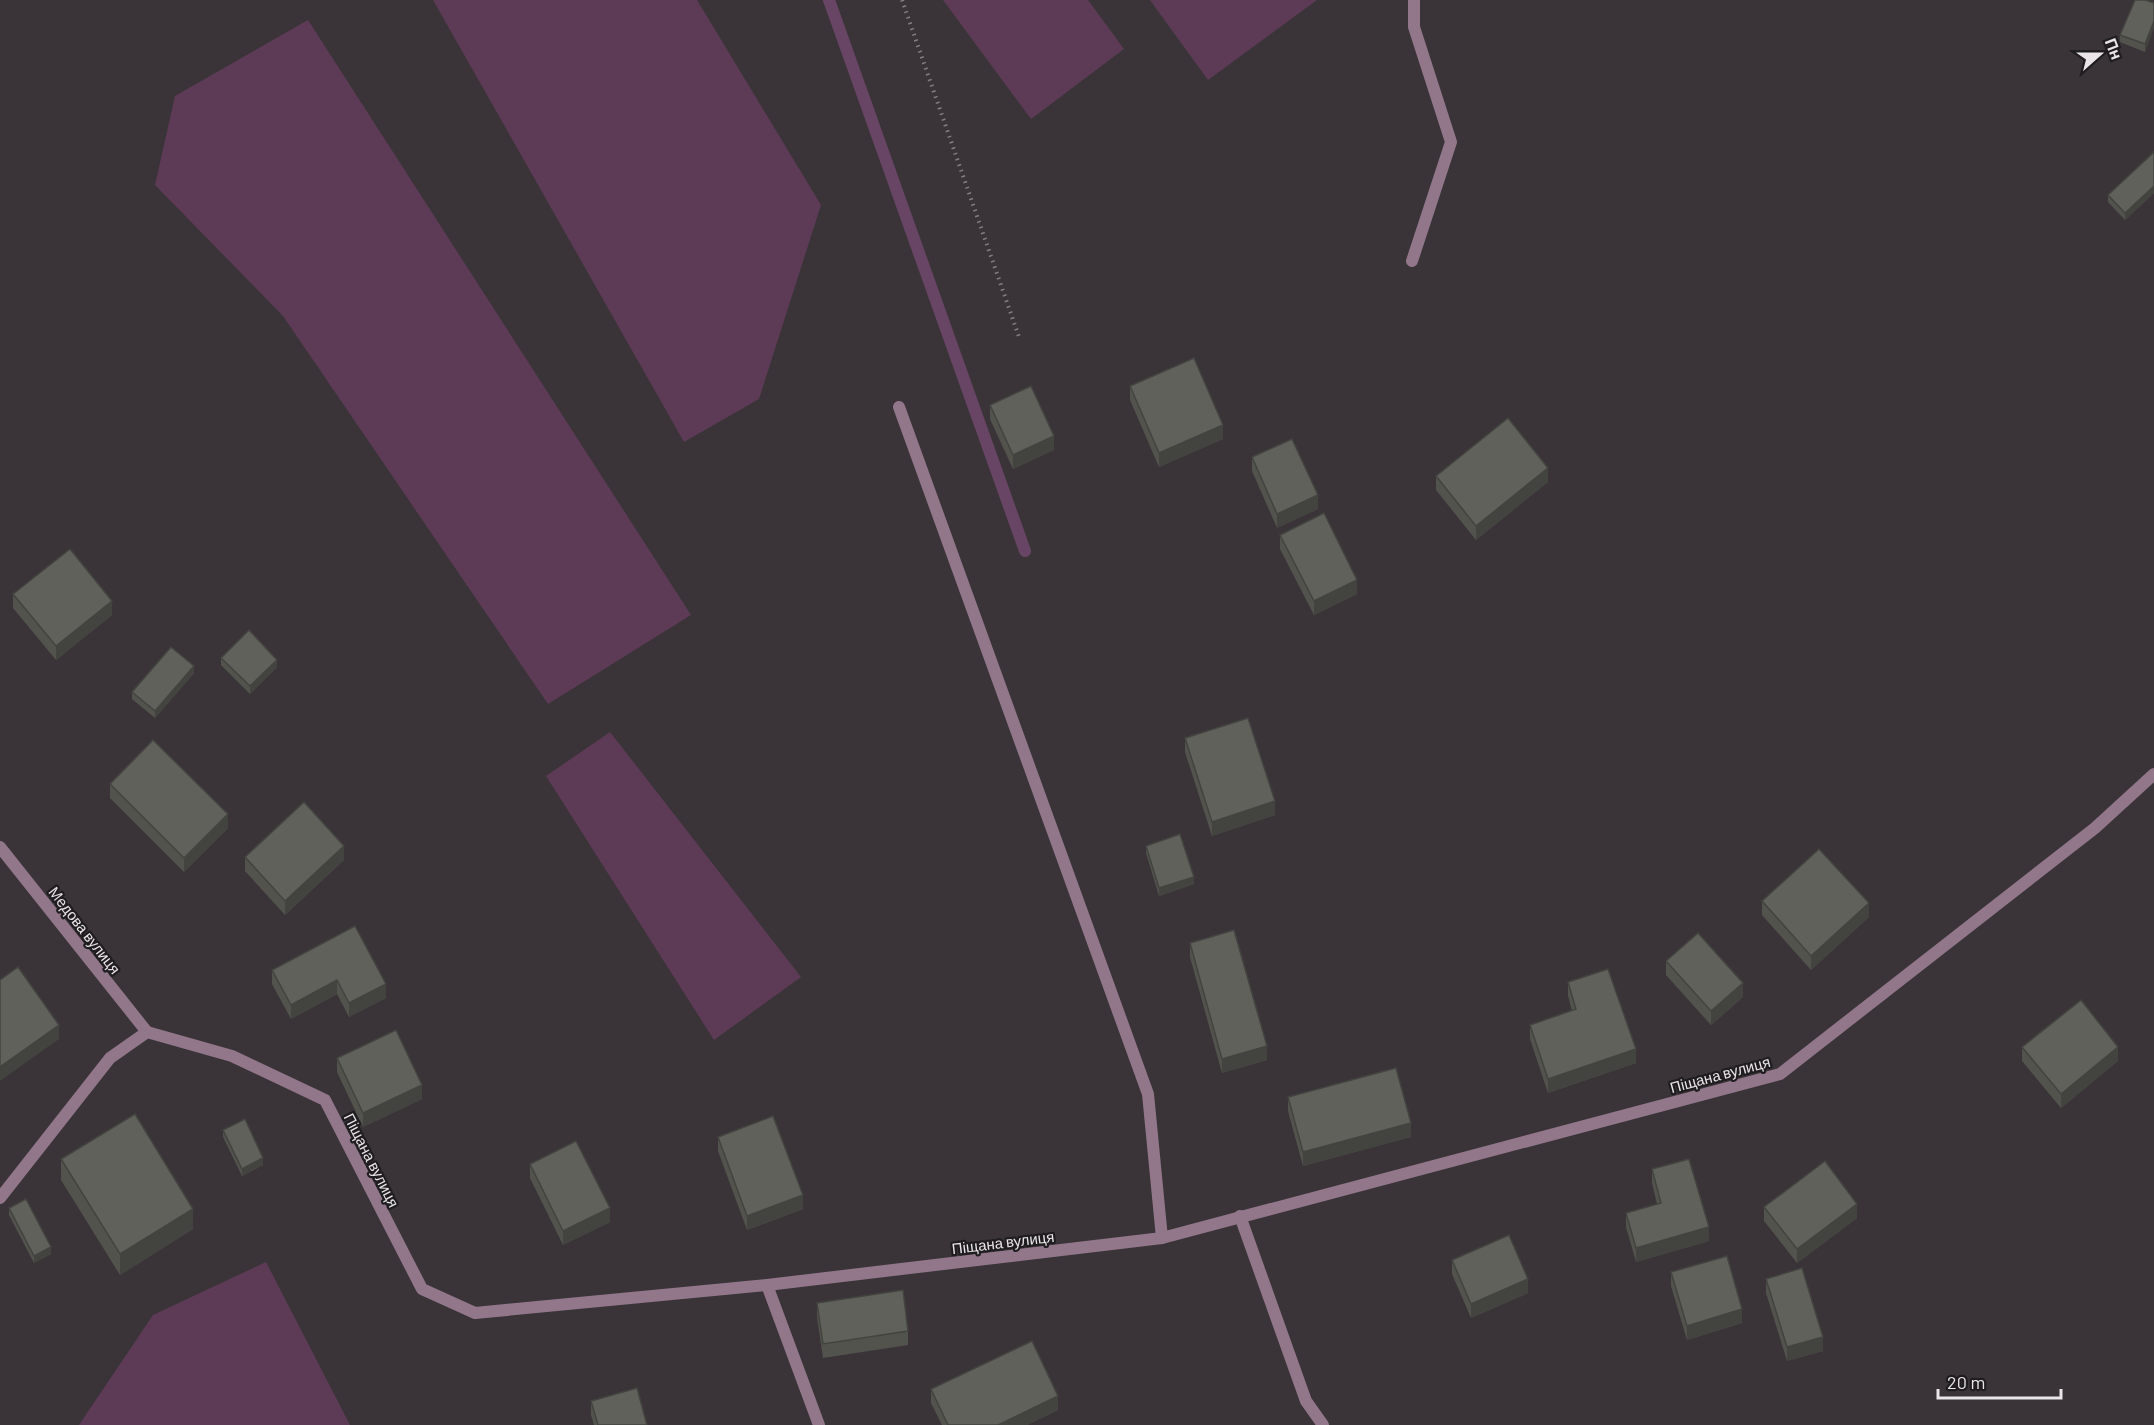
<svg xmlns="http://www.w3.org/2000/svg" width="2154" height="1425" font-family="Barlow,sans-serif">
<rect width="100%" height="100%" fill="#3a3438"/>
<g fill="#5d3b56">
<path d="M433 0H697L821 205 759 399 684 442Z"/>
<path d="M943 0H1088L1124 49 1031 119Z"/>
<path d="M1150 0H1317L1208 80Z"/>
<path d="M308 20 691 615 548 704 283 316 155 185 175 96Z"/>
<path d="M610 732 801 977 714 1040 546 776Z"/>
<path d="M266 1262 350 1425H79L153 1315Z"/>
</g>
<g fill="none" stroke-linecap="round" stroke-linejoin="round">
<path stroke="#684564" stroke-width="12" d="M829 0 1025 551"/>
<path stroke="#837e82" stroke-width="4" stroke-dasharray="1.5 4.5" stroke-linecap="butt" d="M902 0 1019 337"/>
<g stroke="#92778b" stroke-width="12">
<path d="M1412 261 1451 142 1414 27V0"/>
<path d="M1240 1216 1306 1401 1323 1425"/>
</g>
<g stroke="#92778b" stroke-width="12">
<path d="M899 407 1148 1094 1162 1238"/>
<path d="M0 847 147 1032"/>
<path d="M0 1198 110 1058 147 1032 232 1056 325 1100 422 1289 475 1313 767 1285 1162 1238 1780 1074 2095 828 2154 774"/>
<path d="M767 1285 819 1425"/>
</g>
</g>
<g fill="#53534e">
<path d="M2154 3 2145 52 2120 42V35Z"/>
<path d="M2154 152V193L2125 220 2108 202V195Z"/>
<path d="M1130 386 1223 439 1159 467 1130 400Z"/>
<path d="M990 405 1054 450 1013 469 990 419Z"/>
<path d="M1252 457 1318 509 1277 528 1252 471Z"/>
<path d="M1436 476 1548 482 1476 540 1436 490Z"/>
<path d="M1280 535 1357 594 1314 615 1280 549Z"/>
<path d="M13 594 112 615 56 660 13 608Z"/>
<path d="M221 658 277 667 250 694 221 665Z"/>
<path d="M194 673 155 718 132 699V692Z"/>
<path d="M1185 738 1275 815 1212 836 1185 752Z"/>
<path d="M110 784 228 828 184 872 110 798Z"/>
<path d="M1146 846 1194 884 1159 896 1146 853Z"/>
<path d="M245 857 344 860 285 915 245 871Z"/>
<path d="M1762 901 1869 917 1811 970 1762 915Z"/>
<path d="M355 926 386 998 349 1017 337 994 291 1019 272 984V970Z"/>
<path d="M1190 943 1267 1060 1222 1073 1190 957Z"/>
<path d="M1666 961 1743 997 1711 1025 1666 975Z"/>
<path d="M1568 982 1636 1063 1548 1093 1530 1039V1025L1572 1011 1568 996Z"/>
<path d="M2022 1047 2118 1061 2061 1108 2022 1061Z"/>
<path d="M337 1058 422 1099 363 1127 337 1072Z"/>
<path d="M1288 1097 1411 1137 1303 1166 1288 1111Z"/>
<path d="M223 1130 263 1165 242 1176 223 1137Z"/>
<path d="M718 1137 803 1209 747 1230 718 1151Z"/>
<path d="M61 1159 193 1229 120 1275 61 1180Z"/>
<path d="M530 1164 610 1222 563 1245 530 1178Z"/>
<path d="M1652 1169 1709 1241 1636 1262 1626 1227V1213L1657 1204 1652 1183Z"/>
<path d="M1764 1207 1857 1218 1797 1263 1764 1221Z"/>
<path d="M9 1208 51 1254 34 1263 9 1215Z"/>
<path d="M1452 1260 1528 1293 1471 1318 1452 1274Z"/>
<path d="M1671 1272 1742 1323 1687 1340 1671 1286Z"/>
<path d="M1766 1279 1823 1351 1787 1361 1766 1293Z"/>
<path d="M817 1303 908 1331V1345L823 1358 817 1317Z"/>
<path d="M931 1389 1058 1410 1027 1425H942L931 1403Z"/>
<path d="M591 1401 647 1425H594L591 1415Z"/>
</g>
<g fill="#434440">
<path d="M2154 21V28L2145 52V44Z"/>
<path d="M2154 186V193L2125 220V213Z"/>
<path d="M1223 425V439L1159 467V453Z"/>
<path d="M1054 436V450L1013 469V455Z"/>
<path d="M1548 468V482L1476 540V526Z"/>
<path d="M1318 495V509L1277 528V514Z"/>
<path d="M1357 580V594L1314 615V601Z"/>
<path d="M112 601V615L56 660V646Z"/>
<path d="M277 660V667L250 694V686Z"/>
<path d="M194 666V673L155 718V711Z"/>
<path d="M1275 801V815L1212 836V822Z"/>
<path d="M228 814V828L184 872V858Z"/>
<path d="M344 846V860L285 915V901Z"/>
<path d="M1194 877V884L1159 896V888Z"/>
<path d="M1869 903V917L1811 970V956Z"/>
<path d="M337 980V994L291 1019V1005Z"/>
<path d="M1743 983V997L1711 1025V1011Z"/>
<path d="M386 984V998L349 1017V1003Z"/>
<path d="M59 1025V1039L0 1081V1067Z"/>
<path d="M1267 1046V1060L1222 1073V1059Z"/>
<path d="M2118 1047V1061L2061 1108V1094Z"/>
<path d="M1636 1049V1063L1548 1093V1079Z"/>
<path d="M422 1085V1099L363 1127V1113Z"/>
<path d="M1411 1123V1137L1303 1166V1152Z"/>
<path d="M263 1158V1165L242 1176V1169Z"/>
<path d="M803 1195V1209L747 1230V1216Z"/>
<path d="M1857 1204V1218L1797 1263V1249Z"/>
<path d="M610 1208V1222L563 1245V1231Z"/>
<path d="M193 1209V1229L120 1275V1254Z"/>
<path d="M1709 1227V1241L1636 1262V1248Z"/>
<path d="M51 1247V1254L34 1263V1256Z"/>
<path d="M1528 1279V1293L1471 1318V1304Z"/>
<path d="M1742 1309V1323L1687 1340V1326Z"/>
<path d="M1823 1337V1351L1787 1361V1347Z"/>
<path d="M1058 1396V1410L1027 1425H998Z"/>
</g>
<g fill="#60615b" stroke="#434440" stroke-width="1.5">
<path d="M2135 0H2146L2154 3V21L2145 44 2120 35Z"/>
<path d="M2154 152V186L2125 213 2108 195Z"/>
<path d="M1194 358 1223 425 1159 453 1130 386Z"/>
<path d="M1031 386 1054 436 1013 455 990 405Z"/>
<path d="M1508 418 1548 468 1476 526 1436 476Z"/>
<path d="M1292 439 1318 495 1277 514 1252 457Z"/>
<path d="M1324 513 1357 580 1314 601 1280 535Z"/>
<path d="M70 549 112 601 56 646 13 594Z"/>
<path d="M249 630 277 660 250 686 221 658Z"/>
<path d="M171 647 194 666 155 711 132 692Z"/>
<path d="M1248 718 1275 801 1212 822 1185 738Z"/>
<path d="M153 740 228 814 184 858 110 784Z"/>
<path d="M304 802 344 846 285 901 245 857Z"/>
<path d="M1180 834 1194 877 1159 888 1146 846Z"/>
<path d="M1819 849 1869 903 1811 956 1762 901Z"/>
<path d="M355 926 386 984 349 1003 337 980 291 1005 272 970Z"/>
<path d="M1234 930 1267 1046 1222 1059 1190 943Z"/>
<path d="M1698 933 1743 983 1711 1011 1666 961Z"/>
<path d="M18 967 59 1025 0 1067V980Z"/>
<path d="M1608 969 1636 1049 1548 1079 1530 1025 1576 1009 1568 982Z"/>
<path d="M2081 1000 2118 1047 2061 1094 2022 1047Z"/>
<path d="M396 1030 422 1085 363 1113 337 1058Z"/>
<path d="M1396 1068 1411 1123 1303 1152 1288 1097Z"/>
<path d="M135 1114 193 1209 120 1254 61 1159Z"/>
<path d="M773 1116 803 1195 747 1216 718 1137Z"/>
<path d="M245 1119 263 1158 242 1169 223 1130Z"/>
<path d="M576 1141 610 1208 563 1231 530 1164Z"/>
<path d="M1689 1159 1709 1227 1636 1248 1626 1213 1661 1203 1652 1169Z"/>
<path d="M1825 1161 1857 1204 1797 1249 1764 1207Z"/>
<path d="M26 1199 51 1247 34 1256 9 1208Z"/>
<path d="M1509 1235 1528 1279 1471 1304 1452 1260Z"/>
<path d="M1727 1256 1742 1309 1687 1326 1671 1272Z"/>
<path d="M1802 1268 1823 1337 1787 1347 1766 1279Z"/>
<path d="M903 1290 908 1331 823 1344 817 1303Z"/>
<path d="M1032 1341 1058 1396 998 1425H948L931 1389Z"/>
<path d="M637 1388 647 1425H598L591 1401Z"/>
</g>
<g text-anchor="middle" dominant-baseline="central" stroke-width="4.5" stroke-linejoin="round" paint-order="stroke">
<g font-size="15" fill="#e9e5e8" stroke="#1f1d1f">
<text transform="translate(85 930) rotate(52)">Медова вулиця</text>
<text transform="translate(1720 1074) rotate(-15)">Піщана вулиця</text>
<text transform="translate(372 1160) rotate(63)">Піщана вулиця</text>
<text transform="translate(1003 1242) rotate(-7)">Піщана вулиця</text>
</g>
</g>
<g transform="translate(2100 54) rotate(69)" stroke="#1f1d1f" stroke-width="4.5" paint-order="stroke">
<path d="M0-4.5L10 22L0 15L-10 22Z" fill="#e9e5e8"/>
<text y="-9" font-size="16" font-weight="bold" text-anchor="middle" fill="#e9e5e8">Пн</text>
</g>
<path d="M1938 1389v9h123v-9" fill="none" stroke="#e9e5e8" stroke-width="3"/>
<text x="1947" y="1389" font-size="18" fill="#e9e5e8" stroke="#1f1d1f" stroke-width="4.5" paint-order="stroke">20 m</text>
</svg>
